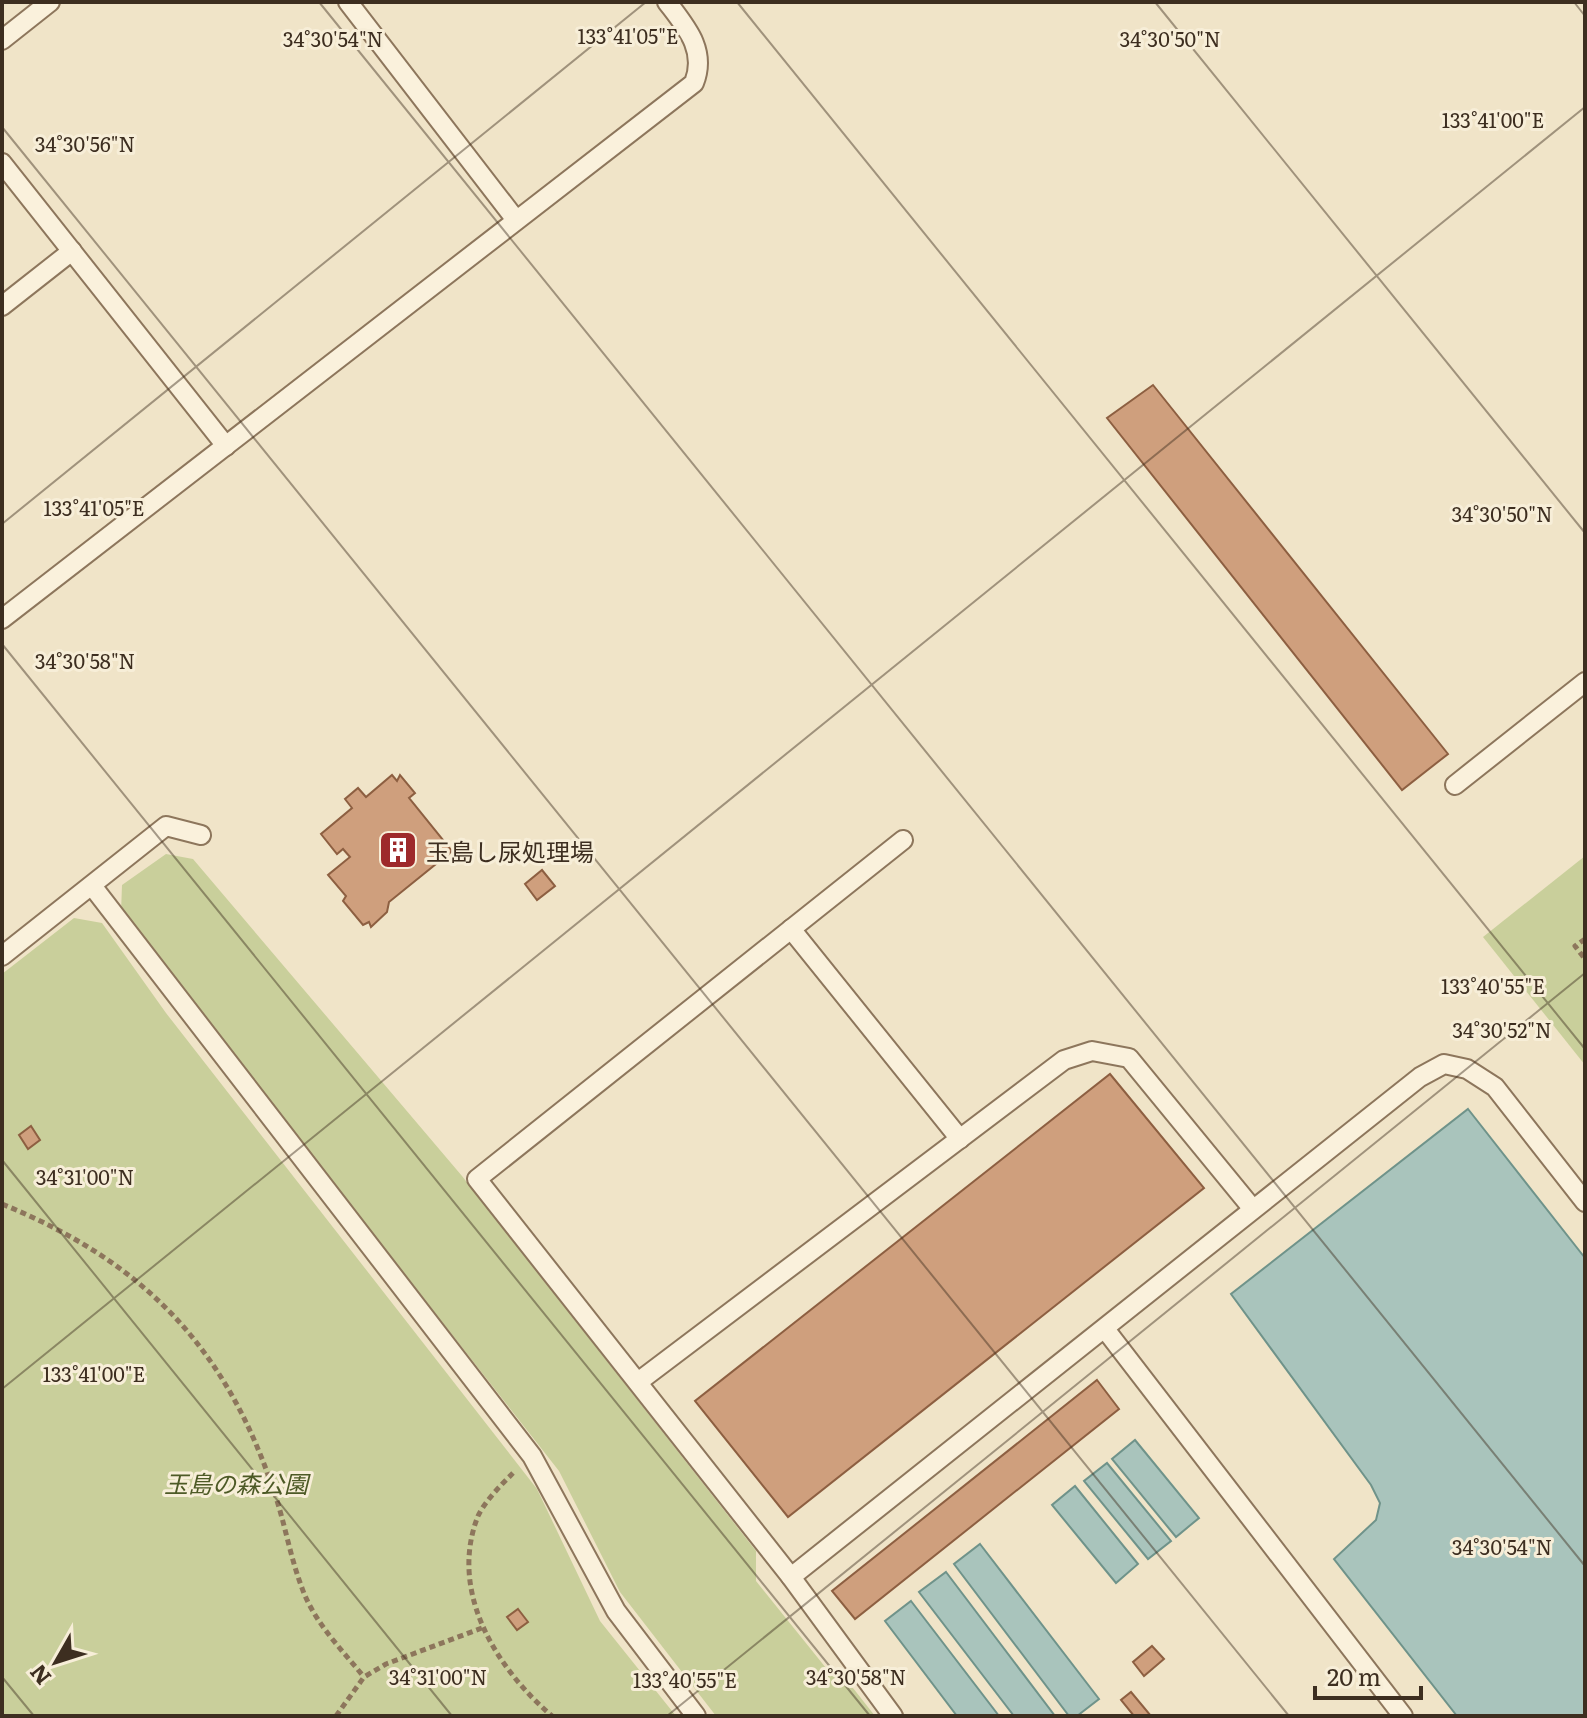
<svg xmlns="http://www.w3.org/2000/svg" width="1587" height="1718" font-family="Literata,'Noto Sans JP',serif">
<rect width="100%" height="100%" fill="#f0e4c8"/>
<g fill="#c9cf9b">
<path d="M166 854 193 859 462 1176 756 1551V1581L826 1668 838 1669 875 1716H716L620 1592 559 1471 121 913 122 885Z"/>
<path d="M1585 856V1065L1483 937Z"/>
<path d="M74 918 102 923 166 1013 537 1489 600 1621 676 1716H2V974Z"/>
</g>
<g fill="#a9c4bc" stroke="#6f938a" stroke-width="2">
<path d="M1468 1109 1585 1258V1716H1457L1334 1559 1376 1520 1380 1503 1371 1485 1231 1294Z"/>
<path d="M1135 1440 1199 1518 1176 1537 1112 1459Z"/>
<path d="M1107 1463 1171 1541 1148 1559 1084 1481Z"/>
<path d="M1075 1486 1138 1564 1116 1583 1052 1505Z"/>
<path d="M980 1544 1099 1699 1077 1716H1069L954 1564Z"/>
<path d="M946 1572 1055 1716H1014L919 1592Z"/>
<path d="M911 1601 999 1716H957L885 1621Z"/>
</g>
<g fill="#cf9f7d" stroke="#8d5f41" stroke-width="2">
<path d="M1153 385 1448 754 1402 790 1107 418Z"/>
<path d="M392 775 397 781 400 775 415 793 409 798 452 851 389 902 387 912 371 927 369 922 363 925 343 901 346 896 328 875 350 857 343 849 337 854 321 834 352 808 345 799 358 788 366 797Z"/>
<path d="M542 870 555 886 537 900 525 884Z"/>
<path d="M1110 1074 1204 1188 788 1517 695 1401Z"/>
<path d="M31 1126 40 1140 28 1149 19 1135Z"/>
<path d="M1097 1380 1119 1409 855 1619 832 1591Z"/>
<path d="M518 1609 528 1622 517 1630 507 1617Z"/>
<path d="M1152 1646 1164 1659 1144 1676 1133 1662Z"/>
<path d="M1131 1692 1151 1716H1134L1121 1700Z"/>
</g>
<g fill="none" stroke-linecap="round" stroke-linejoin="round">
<defs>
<g id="service">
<path d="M348 2 516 220"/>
<path d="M2 40 50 2"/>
<path d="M2 163 226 446"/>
<path d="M2 306 72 251"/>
<path d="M2 619 694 83C707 50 686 27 667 2"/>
<path d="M1455 785 1585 682"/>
<path d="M93 887 532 1456 616 1611 696 1716"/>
<path d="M791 929 960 1139"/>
<path d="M2 956 166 826 201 835"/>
<path d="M1105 1329 1403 1716"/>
<path d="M638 1382 1064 1060 1092 1051 1129 1058 1252 1208"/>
<path d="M791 1577 1420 1077 1444 1064 1467 1069 1495 1087 1585 1202"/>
<path d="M893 1716 791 1577 477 1179 903 840"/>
</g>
</defs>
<use href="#service" stroke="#8d765c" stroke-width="22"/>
<g stroke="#8d765c" stroke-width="5" stroke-dasharray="6 4" stroke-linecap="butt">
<path d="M1585 939 1575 946 1585 959"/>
<path d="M2 1204C139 1260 222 1342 271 1483 284 1517 289 1554 302 1588 314 1622 342 1650 364 1677"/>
<path d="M513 1473C501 1485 485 1501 478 1516 448 1592 497 1669 552 1716"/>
<path d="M336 1716 364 1677 386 1664 482 1628"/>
</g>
<use href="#service" stroke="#faf1dc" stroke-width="18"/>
</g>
<path fill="none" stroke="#3d2e20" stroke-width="2" stroke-opacity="0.45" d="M319 2 1585 1566M737 2 1585 1049M1155 2 1585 533M1574 2 1585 16M2 127 1289 1716M2 524 646 2M2 644 870 1716M2 1160 452 1716M2 1389 1585 107M2 1677 34 1716M667 1716 1585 973"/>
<defs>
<symbol id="building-square" viewBox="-11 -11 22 22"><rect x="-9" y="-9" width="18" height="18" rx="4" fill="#9e2a2b" stroke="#f7eed8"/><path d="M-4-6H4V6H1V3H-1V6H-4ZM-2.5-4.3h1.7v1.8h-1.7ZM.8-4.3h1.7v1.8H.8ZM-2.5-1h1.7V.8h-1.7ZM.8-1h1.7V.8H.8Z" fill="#fff"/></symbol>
</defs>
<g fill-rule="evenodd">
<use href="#building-square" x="376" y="828" width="44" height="44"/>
</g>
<g text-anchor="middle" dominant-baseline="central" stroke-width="6" stroke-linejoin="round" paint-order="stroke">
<g font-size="24" fill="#3d2e20" stroke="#f7eed8" text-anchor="start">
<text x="426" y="850">玉島し尿処理場</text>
</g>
<g font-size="24" font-style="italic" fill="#4d5a26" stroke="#f7eed8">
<text x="236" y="1482">玉島の森公園</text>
</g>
</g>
<g font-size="20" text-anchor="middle" fill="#3d2e20" stroke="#f7eed8" stroke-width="6" stroke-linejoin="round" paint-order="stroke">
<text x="628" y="44">133°41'05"E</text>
<text x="333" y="47">34°30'54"N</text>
<text x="1170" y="47">34°30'50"N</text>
<text x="1493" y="128">133°41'00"E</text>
<text x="85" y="152">34°30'56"N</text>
<text x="94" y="516">133°41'05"E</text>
<text x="1502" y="522">34°30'50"N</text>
<text x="85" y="669">34°30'58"N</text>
<text x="1493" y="994">133°40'55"E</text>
<text x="1502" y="1038">34°30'52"N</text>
<text x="85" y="1185">34°31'00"N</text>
<text x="94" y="1382">133°41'00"E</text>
<text x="1502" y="1555">34°30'54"N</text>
<text x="438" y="1685">34°31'00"N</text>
<text x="856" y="1685">34°30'58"N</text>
<text x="685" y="1688">133°40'55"E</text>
</g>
<rect width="1587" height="1718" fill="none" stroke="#3d2e20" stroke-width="8"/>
<g transform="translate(56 1662) rotate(231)" stroke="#f7eed8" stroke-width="6" paint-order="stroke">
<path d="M0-6L14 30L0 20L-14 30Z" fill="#3d2e20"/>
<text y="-12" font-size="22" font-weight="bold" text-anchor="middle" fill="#3d2e20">N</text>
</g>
<path d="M1315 1686v12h106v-12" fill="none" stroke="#3d2e20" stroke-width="4"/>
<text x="1327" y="1686" font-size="24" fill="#3d2e20" stroke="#f7eed8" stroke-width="6" paint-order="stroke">20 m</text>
</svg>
